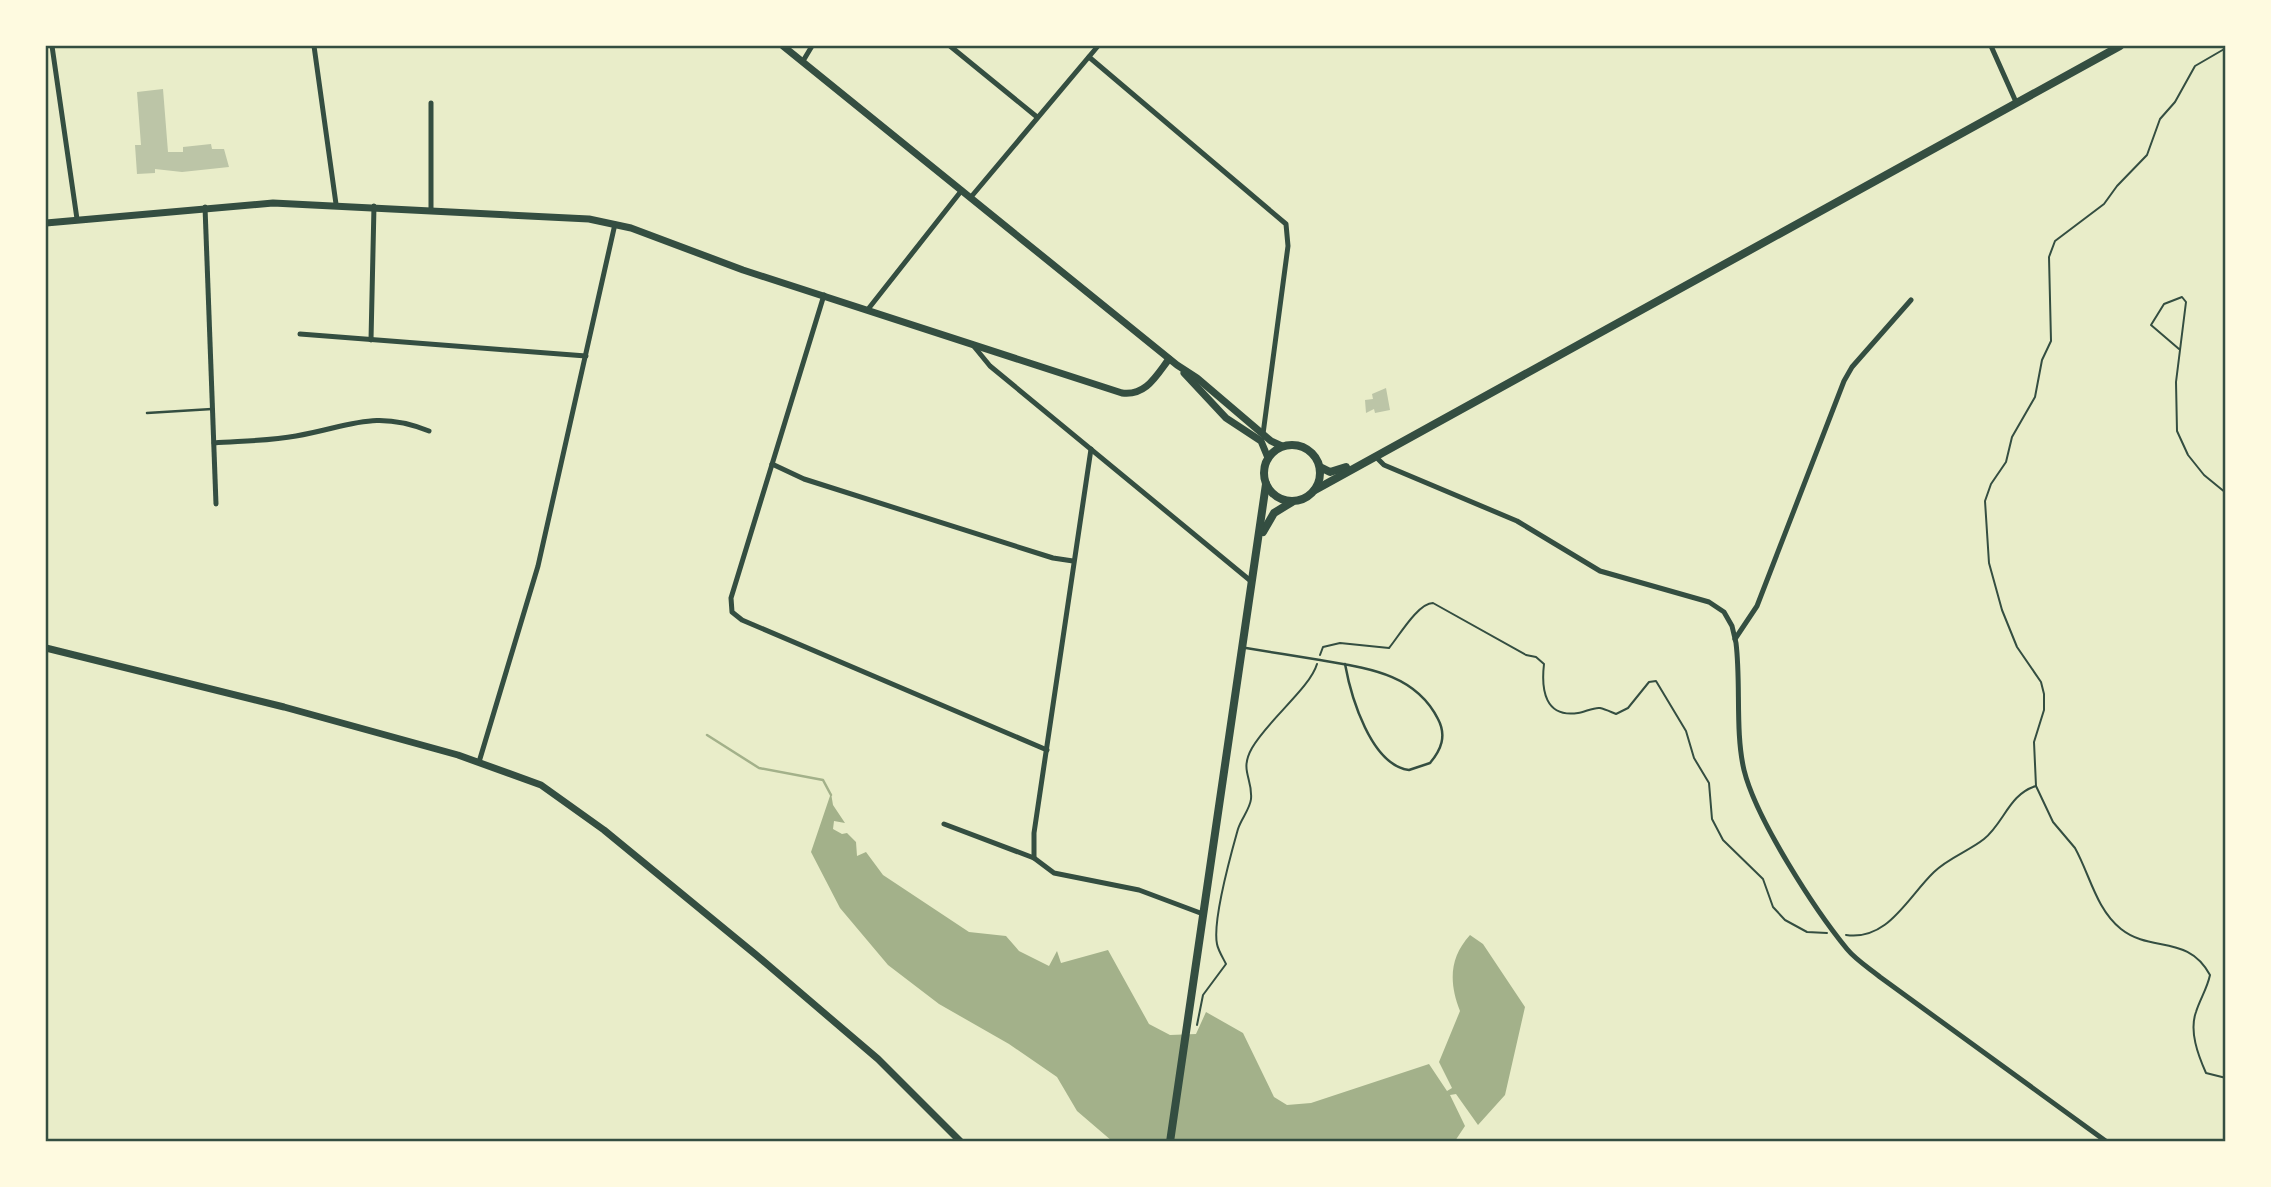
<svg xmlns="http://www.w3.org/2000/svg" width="2271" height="1187" font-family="Lato,sans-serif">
<rect width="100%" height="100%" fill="#e9edc9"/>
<path fill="#a3b18a" d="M831 793 833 805 845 823 834 821 833 829 842 834 847 833 856 842 857 856 866 852 883 875 969 932 1006 936 1019 951 1049 966 1057 951 1061 963 1108 950 1149 1024 1170 1035 1196 1034 1206 1012 1243 1033 1274 1097 1287 1105 1311 1103 1429 1064 1447 1091 1452 1088 1439 1062 1460 1011C1449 983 1449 958 1470 935L1483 944 1525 1007 1505 1095 1478 1125 1456 1094 1450 1095 1465 1126 1455 1141H1112L1077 1111 1057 1077 1009 1044 939 1004 888 965 840 908 811 852Z"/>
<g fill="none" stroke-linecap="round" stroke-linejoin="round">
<path stroke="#a3b18a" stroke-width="2.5" d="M707 735 759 768 823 780 831 795"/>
</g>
<g fill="#bcc5a7">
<path d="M163 89 168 152H183V147L211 144 212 149H224L229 167 182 172 155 169V173L137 174 135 145H141L137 92Z"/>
<path d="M1386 388 1390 410 1375 413 1374 409 1366 413 1365 400 1373 399 1372 394Z"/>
</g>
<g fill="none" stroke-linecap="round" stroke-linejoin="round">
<g stroke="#344e41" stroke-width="2">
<path d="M2226 48 2195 66 2175 102 2160 119 2147 155 2117 186 2104 204 2055 241 2049 257 2051 341 2042 360 2035 397 2012 437 2006 462 1991 484 1985 501 1989 563 2002 610 2017 647 2041 682 2044 694V710L2034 742 2036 786 2053 822 2075 848C2090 875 2096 909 2121 929 2151 953 2188 934 2210 975 2207 989 2200 999 2196 1012 2189 1031 2198 1055 2206 1073L2226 1078"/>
<path d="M2179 349 2151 325 2164 304 2182 297 2186 302 2176 382 2177 431 2188 455 2204 475 2226 493"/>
<path d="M1320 655 1323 647 1340 643 1389 648C1399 636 1418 603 1433 603L1526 655 1536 657 1544 664C1541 690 1545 718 1578 713 1585 712 1594 707 1600 708 1605 709 1611 712 1616 714L1628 708 1649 682 1656 681 1686 731 1694 758 1709 783 1712 819 1723 840 1763 879 1773 907 1785 920 1807 932 1827 933"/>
<path d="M1846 935C1888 941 1907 898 1934 872 1948 858 1969 851 1984 839 2004 823 2009 794 2036 786"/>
<path d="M1197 1025 1203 995 1226 964C1223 958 1218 950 1217 944 1212 920 1231 854 1238 829 1241 819 1250 809 1251 799 1253 778 1239 771 1252 748 1268 720 1310 688 1317 664"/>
</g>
<g stroke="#344e41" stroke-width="2.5">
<path d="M147 413 212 409"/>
<path d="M1246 648C1271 652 1295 656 1320 660 1366 668 1415 673 1438 719 1447 736 1441 750 1430 763L1409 770C1371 765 1351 697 1345 664"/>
</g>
<g stroke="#344e41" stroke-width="5">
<path d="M52 46 77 219"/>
<path d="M314 46 336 204"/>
<path d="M950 46 1037 117"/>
<path d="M1991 46 2016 102"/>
<path d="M1089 57 1286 224 1288 246 1263 434"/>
<path d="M803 61 812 46"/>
<path d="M971 197 1098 46"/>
<path d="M205 207 216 504"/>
<path d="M431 209V103"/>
<path d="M824 295 731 598 732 612 742 620 1047 750"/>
<path d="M869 308 962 190"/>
<path d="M300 334 586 356"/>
<path d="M371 340 374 206"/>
<path d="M972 344 990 366 1252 582"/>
<path d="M214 443C241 441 269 441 296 436 349 427 374 409 429 431"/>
<path d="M1375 456 1384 465 1517 521 1600 571 1709 602 1724 612 1732 626 1736 643C1741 683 1735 732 1744 770 1756 819 1815 910 1847 949 1856 960 1869 968 1880 977L2107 1142"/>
<path d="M772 464 804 479 1053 558 1073 561"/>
<path d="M1735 639 1757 606 1844 381 1852 367 1911 300"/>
<path d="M479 762 538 566 615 224"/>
<path d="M944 824 1034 858 1054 873 1139 890 1203 914"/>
<path d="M1034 858V833L1091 449"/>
</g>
<g stroke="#344e41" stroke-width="7">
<path d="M783 46 1177 365 1197 378 1271 441 1282 446"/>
<path d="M46 223 273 203 589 219 631 228 743 270 1122 393C1146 396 1156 376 1169 359"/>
<path d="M1184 373 1226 418 1261 441 1268 458"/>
<path d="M46 648 284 707 458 755 541 785 604 830 755 954 878 1059 961 1142"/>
</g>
<g stroke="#344e41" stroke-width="8">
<circle cx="1292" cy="473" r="28"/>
<path d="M1320 467 1330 472 1346 467"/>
<path d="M1315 490 2120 46"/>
<path d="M1263 532 1274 513 1292 502"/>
<path d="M1170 1142 1266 484"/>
</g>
</g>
<rect width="2271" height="1187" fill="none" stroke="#fefae0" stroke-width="94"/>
<rect x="47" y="47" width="2177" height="1093" fill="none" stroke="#344e41" stroke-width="2.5"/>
</svg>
